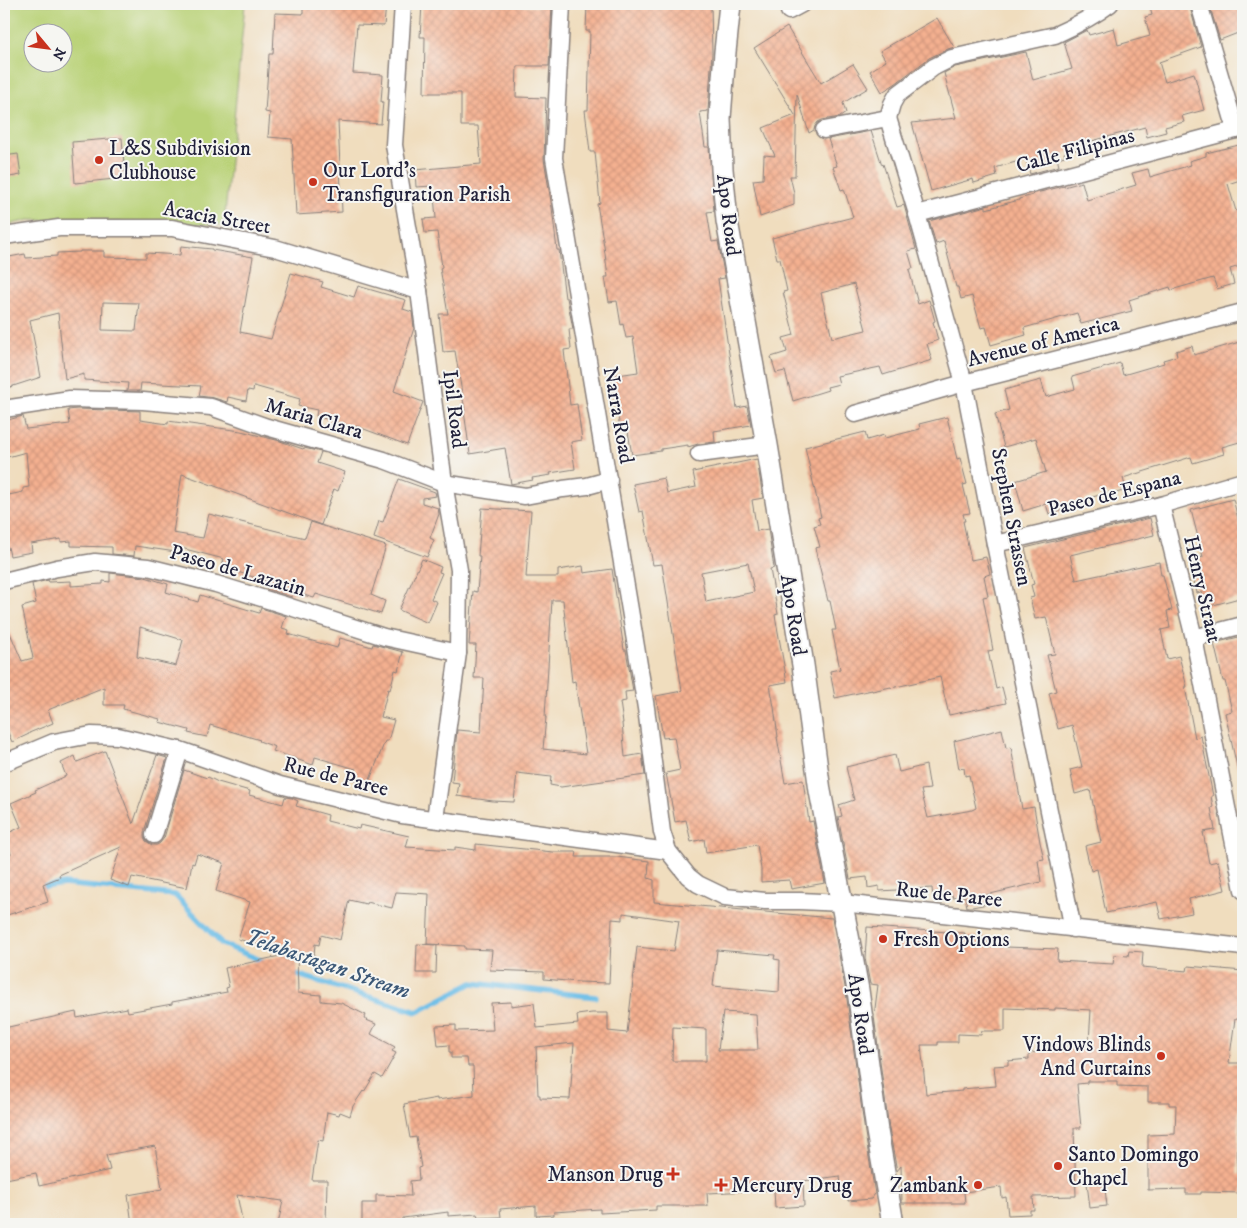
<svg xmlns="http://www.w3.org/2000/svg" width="1247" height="1228" font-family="'IM FELL DW Pica',serif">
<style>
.park{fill:#b9d277;stroke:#6e7a59;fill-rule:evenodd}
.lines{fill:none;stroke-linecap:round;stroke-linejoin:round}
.stream{stroke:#6bbde7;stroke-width:5.5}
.building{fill:url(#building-cross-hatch);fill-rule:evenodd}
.minor-casing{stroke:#89807c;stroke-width:19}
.tertiary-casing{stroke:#89807c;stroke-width:24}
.minor{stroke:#fff;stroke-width:16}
.tertiary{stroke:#fff;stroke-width:21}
.poi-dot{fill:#c8321e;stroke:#f6f6f2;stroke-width:2}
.labels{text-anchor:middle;stroke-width:4;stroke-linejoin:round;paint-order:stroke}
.poi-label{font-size:21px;fill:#22223b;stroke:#f6f6f2;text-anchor:start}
.street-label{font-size:21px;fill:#22223b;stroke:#f6f6f2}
.water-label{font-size:22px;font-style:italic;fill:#3c5877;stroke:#f6f6f2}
</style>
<defs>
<pattern id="building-cross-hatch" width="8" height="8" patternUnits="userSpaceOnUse" patternTransform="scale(1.25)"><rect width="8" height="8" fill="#f4b090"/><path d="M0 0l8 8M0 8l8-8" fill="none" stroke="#d1977d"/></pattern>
</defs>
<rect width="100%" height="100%" fill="#f6f6f2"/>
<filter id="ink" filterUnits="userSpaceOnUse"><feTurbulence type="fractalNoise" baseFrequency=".02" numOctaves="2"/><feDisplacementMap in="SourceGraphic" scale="10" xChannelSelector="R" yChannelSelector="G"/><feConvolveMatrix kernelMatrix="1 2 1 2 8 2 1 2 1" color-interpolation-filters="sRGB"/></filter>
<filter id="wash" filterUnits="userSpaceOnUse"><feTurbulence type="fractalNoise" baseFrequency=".0096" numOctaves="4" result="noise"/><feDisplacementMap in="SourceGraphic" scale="20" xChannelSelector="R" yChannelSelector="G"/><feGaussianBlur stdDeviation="1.12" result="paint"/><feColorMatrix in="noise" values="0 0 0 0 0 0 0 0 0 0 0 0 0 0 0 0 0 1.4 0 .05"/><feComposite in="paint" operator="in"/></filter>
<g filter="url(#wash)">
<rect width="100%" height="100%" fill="#f0ddbe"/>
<path class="park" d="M4,4H245L224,225L29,220L4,226ZM32,32H62V62H32Z"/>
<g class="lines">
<g class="stream">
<polyline points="37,888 64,884 175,895 222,944 267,963"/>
<polyline points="292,973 417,1012 472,983 596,997"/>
</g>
</g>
<g id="blocks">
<g class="building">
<polygon points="303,4 386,4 384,26 357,25 353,73 383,75 381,102 383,102 381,124 338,121 342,212 296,215 292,139 268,137 270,113 265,112 269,54 273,54 275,13 303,14"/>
<polygon points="422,4 482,4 539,7 539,4 552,4 549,66 517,66 516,97 546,98 544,159 552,208 557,250 559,250 565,298 567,298 573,329 569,329 571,349 564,350 570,405 577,404 582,440 571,442 575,469 550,473 551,475 532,478 533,480 511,484 505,448 470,454 464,411 465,411 455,351 443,352 439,314 448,314 440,268 442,267 437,232 425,233 423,219 436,218 433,186 416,187 415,170 481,164 478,126 461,126 461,93 424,93 425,37 420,37"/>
<polygon points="587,4 711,4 712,53 708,111 700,112 705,147 709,147 714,211 707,212 712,242 718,241 725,278 718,279 737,408 747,406 751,425 714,431 715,442 698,444 688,447 688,445 661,449 661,451 632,455 627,426 620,428 611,376 638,372 633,337 626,338 623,324 621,325 617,301 609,302 605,277 608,277 604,246 597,204 600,203 595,152 590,152 585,110 588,110 590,31 586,31"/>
<polygon points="1149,4 1189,4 1201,47 1159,62 1165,82 1194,73 1204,110 1182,116 1184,122 1165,127 1166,132 1147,137 1145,127 1088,142 1090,146 1064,153 1065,156 1057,158 1059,166 1030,174 1026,159 995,168 997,176 974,183 973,179 931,191 912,123 956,118 944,73 955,67 1026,52 1033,80 1072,69 1064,42 1087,30 1089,35 1114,28 1118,45 1150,36 1145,17 1152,15"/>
<polygon points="1209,4 1243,4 1243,31 1220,40"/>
<polygon points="937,18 954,47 948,49 929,58 895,84 882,92 870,71 886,61 880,51"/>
<polygon points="787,27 821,83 853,64 868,88 843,103 846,113 840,117 822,120 818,122 815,126 814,130 809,133 797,94 795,176 790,176 794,193 794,205 760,217 753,180 763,179 764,155 775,156 763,128 795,115 754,48"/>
<path d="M871,131L882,165L883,164L897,207L904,205L916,249L908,251L913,268L909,270L918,304L929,300L935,321L933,322L938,340L927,344L932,360L883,375L880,367L837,376L839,384L827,387L828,390L793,401L785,371L776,373L771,357L787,352L783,338L794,335L783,292L787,291L780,259H777L772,238L853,217L844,189L841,190L833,167L837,166L828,139ZM854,284L866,330L832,338L821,293Z"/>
<polygon points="122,138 125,178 75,183 72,142"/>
<polygon points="1243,144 1243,179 1228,184 1236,211 1243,209 1243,265 1230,269 1234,284 1217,289 1213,278 1171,290 1170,287 1129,300 1132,311 1081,324 1077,313 1024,328 1026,335 991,345 986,327 981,328 972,296 961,299 958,287 956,287 944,241 936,244 929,221 986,206 986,209 1019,200 1019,199 1033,195 1032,194 1064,186 1064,187 1082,182 1087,200 1136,185 1132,173 1148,169 1150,177 1191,165 1189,161 1206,156 1206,153"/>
<polygon points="18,154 21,175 4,178 4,156"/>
<path d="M181,246L212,249V250L253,257L240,332L271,339L291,273L323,282L321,287L354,297L358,286L406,300L403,309L412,312L414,328L394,391L423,402L407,445L356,426V428L316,416L317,410L298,406L300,399L254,386L253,391L248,390L246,401L228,397L227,402L214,398L199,396L201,386L141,383L140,391H127L128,383L84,380V374L65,379L58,313L30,320L41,377L4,389V258L25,254L26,258L57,256V253L80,252V251H104V257L146,258V253L180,255ZM103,302L139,303L136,331L102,330Z"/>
<polygon points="1243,341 1243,441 1222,447 1224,454 1193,463 1191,457 1123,478 1126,490 1110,495 1109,492 1083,500 1084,503 1049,514 1046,504 1023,511 1015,481 1046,472 1036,438 1004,447 995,414 1009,410 1004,390 1041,380 1046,397 1075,389 1072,377 1120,363 1123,375 1164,363 1163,360 1177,356 1176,351 1192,346 1194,355"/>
<polygon points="77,409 140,411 140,420 168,424 168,421 241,431 280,441 303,449 304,448 321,452 317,463 345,472 338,491 334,489 321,525 182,474 173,533 203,538 209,514 305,538 311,522 386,546 371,595 385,601 381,614 316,594 314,598 293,592 292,597 266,589 269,582 222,567 224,559 177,547 176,552 135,546 134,556 112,554 112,547 71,546 71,541 61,542 61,539 31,544 32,552 10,556 8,547 4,548 4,496 23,492 23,488 29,487 26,452 4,458 4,421 23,416 26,429 70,424 68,410"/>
<polygon points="947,417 957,459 960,458 967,484 963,485 970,513 963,514 965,521 963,521 971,560 986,557 990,574 984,576 988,596 983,597 993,650 988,651 996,689 1002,687 1006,703 949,715 940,677 891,688 891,687 872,691 872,690 835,698 830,671 840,669 832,630 836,630 830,601 828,601 815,548 820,547 814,526 820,524 818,518 821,517 805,447 865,432 867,440 884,435 885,438 920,429 919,424"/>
<path d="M757,459L763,498L752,500L757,531L768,529L774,568L770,569L778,614L775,615L787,682L770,685L774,707L778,737H777L785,783L803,780L809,822L813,821L825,883L791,889L789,880L761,882V869L757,845L706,853L704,839L691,842L686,820L675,822L666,773L680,770L674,737L663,738L656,696L682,691L662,564L653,565L643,511L639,512L633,484L664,478L667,493L696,487L693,472ZM748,563L754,592L706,602L701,572Z"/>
<polygon points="399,479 435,492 436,496 422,498 422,503 438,508 439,514 430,538 434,540 427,557 374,538 379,521 383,522"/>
<polygon points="1233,499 1243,538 1243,597 1206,607 1202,592 1197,593 1189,560 1203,557 1191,510"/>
<path d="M482,508L531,511L526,577H558V570L583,566L584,573L612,569L624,650H626L633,691L625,692L626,701L620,702L623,723H622L625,757L642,754L645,775L561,787L550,785L551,777L517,773L514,802L493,801L457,796L459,783L452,782L457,730L481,732L484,678H474L476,645H469L473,591L477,592L480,556H478ZM552,600H563L572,682L575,681L586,754L543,749L546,717H545Z"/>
<polygon points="1150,518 1154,535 1070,555 1076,580 1159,562 1161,575 1163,575 1172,610 1167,611 1170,628 1161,630 1167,659 1179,656 1187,687 1185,687 1195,738 1201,736 1213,796 1211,796 1213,807 1211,808 1215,830 1203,832 1209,863 1218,861 1225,890 1189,899 1192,913 1161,919 1157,902 1106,913 1097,869 1091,871 1085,846 1101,842 1090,790 1075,794 1070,770 1082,767 1072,725 1058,729 1049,693 1056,691 1047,655 1055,654 1046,617 1035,619 1030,598 1034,597 1031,585 1034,584 1025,548"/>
<polygon points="422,559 441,567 439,572 442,573 431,599 437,602 428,623 399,610"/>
<path d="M110,573L145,577L168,584L166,592L198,602L200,595L259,613L261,608L286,616L282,628L289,630L288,634L337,648L340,638L372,647L373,644L403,652L398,671L395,670L390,690L388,689L381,717L394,720L388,741H385L368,785L352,779L356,769L315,757L313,765L273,751L275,747L259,741L260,740L210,725L207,737L188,733L189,730L159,722L160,719L123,709L124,705H104V687L48,710L53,723L29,733V734L12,742L4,723V619L22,661L33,658L22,607L36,603L32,584L48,580L49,582L71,581V586L103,584V581L110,582ZM140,627L183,640L176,666L137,657Z"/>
<polygon points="1243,636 1243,766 1237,767 1225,713 1232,711 1225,681 1223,681 1214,643"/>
<polygon points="1002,729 1006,748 1011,747 1022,809 1034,807 1040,842 1044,859 1038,860 1041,882 986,895 988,904 972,907 967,907 965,896 953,898 952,895 933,898 932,888 879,891 879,886 868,888 867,877 850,879 838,817 842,816 839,805 854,800 846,767 895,755 899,772 926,765 930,789 921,790 928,818 972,810 976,808 969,775 965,776 964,768 959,769 954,741"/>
<path d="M105,751L133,824L157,755L167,758L144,832V837L146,841L152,845H157L160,843L164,838L184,770L207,778L208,777L218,782L250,791L249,795L283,804L285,797L292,798L298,801L296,806L328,815L327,821L359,829L360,825L409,836L406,847L455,850V847L476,850V844L553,852H577L576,857H617L649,861L648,878L654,880V902L832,918L846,992L865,1133L875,1194L871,1199L848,1201V1186L841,1187L840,1176L803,1181L804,1206L775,1208L774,1190L707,1193L708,1206H656V1210L600,1213V1209L554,1212V1215L536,1216V1206L500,1209L501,1217L478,1218L477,1214L448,1216V1212L403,1218L402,1224H362V1203H376V1195L411,1196L410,1181L419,1180L418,1168L421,1167L416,1137L410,1138L404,1104L437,1098V1100L474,1095L473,1066H468L467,1058H451V1052H449V1045L438,1046L436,1026L456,1025V1031L493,1030L491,1003L511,1002V1006L534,1003L537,1028L578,1024L577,1015L592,1013H608V1031L627,1033L637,947L674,951L679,921L623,913V920L612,919L609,983L578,982L544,979V972L490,970L492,950L465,949V946L427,944L429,894L396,892L392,908L367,902L366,904L349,900L340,940L321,935L319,945L315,944L314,955L297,953L298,993L321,995V1001L341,1003L366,1015L364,1019L376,1024L371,1034L395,1047L392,1051L396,1053L382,1078L375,1074L364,1092L363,1091L353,1106L350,1116L340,1112L339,1115L327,1112L323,1141L318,1140L312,1180H327L326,1224H278L283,1201L237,1195L243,1224H132L128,1195L162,1189L155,1146L106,1155L110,1170L39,1186L36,1173L6,1179L4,1166V1028L76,1012L77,1018L127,1008L128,1012L172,1004V1002L227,992L226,988L229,987L225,968L289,954L238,939L250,902L216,891L224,863L197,854L194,864L192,863L187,888L132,877L129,887L110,880L121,847L59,875L60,877L43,884L48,902L4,916V857L11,854L4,835L21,827L11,803L36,792L35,790L66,776L61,763L75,756L77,762ZM717,950L775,955L774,959L780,960L779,992L713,986ZM723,1012L756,1014L758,1050H718ZM673,1027L706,1029V1061H672ZM574,1043L570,1099L540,1098V1095H538L536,1047Z"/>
<path d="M867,927L965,933L964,936L1007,939L1006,947L1058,949L1057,961L1113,964L1114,955L1128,956L1129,951L1143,952L1142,967L1187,971L1188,966L1243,971V1020L1235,1019L1229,1063H1243V1099H1239L1237,1174L1243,1175V1193L1201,1192V1194H1186V1189L1148,1190V1135L1175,1134L1176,1105H1169V1102H1148V1087L1117,1086V1081H1087V1083L1077,1084L1081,1128H1074L1076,1196L1033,1197L1034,1210H1030V1214L1008,1215L1006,1197L1002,1198L1001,1187L964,1192L965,1203H902L901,1166L897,1171L889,1129L874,1016L878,985L870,984L865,958ZM1005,1008L1055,1010V1008L1091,1010L1089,1042L1068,1044L1069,1049L1029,1053V1059L1008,1061V1065L994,1066L996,1086L962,1089V1091L926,1094L921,1045H938V1042H958V1034L981,1035L982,1031H1005Z"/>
<polygon points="417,944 437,945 436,973 416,973"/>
<polygon points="1104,1181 1107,1206 1090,1208 1087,1183"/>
</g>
</g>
</g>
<g filter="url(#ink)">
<use href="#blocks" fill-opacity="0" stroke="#89807c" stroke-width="1"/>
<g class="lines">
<defs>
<g id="minor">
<polyline points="403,4 394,145 419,291 444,483 459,570 458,653 435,819"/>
<polyline points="562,4 554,158 630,610 646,708 662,832 668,851 688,876 698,884 725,897 765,901 800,901 842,903 1243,947"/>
<polyline points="1199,4 1236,130"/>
<polyline points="789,11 802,4"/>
<polyline points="888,118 917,214 964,383 995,544 1073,929"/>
<path d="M888,118L892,104L897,95L934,67L952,58L1055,35C1075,26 1093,17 1110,4"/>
<polyline points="824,130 888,118"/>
<polyline points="917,214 1243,128"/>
<polyline points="4,236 59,228 172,228 275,248 419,291"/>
<polyline points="4,409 70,399 143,401 211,407 267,427 384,460 444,483 525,496 563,489 587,486 609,480"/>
<polyline points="855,414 964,383 1243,312"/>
<polyline points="699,454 767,445"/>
<polyline points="1161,505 1194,638 1243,890"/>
<polyline points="995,544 1161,505 1243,481"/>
<polyline points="4,581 57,568 95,562 148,567 216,584 284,605 384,637 458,653"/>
<polyline points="1194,638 1243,625"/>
<polyline points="4,763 54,742 91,735 118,736 183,751 280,785 402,815 668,851"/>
<polyline points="154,835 180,750"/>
</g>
<polyline id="tertiary" points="730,4 725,52 720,118 722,169 727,221 767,445 803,665 820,791 850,946 858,990 877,1131 893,1224"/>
</defs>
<use href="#minor" class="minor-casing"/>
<use href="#tertiary" class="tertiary-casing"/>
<use href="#minor" class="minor"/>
<use href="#tertiary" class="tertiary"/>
</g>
</g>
<g class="poi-dot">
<circle cx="99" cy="160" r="5"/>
<circle cx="313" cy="182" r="5"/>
<circle cx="883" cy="939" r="5"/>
<circle cx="1161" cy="1056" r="5"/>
<circle cx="1058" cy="1166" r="5"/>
<path d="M670.5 1166.5h5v5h5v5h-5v5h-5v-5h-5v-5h5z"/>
<path d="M718.5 1177.5h5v5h5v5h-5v5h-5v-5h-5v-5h5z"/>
<circle cx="978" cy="1185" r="5"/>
</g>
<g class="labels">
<g class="poi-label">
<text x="109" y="155">L&amp;S Subdivision<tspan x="109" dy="24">Clubhouse</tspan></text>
<text x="323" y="177">Our Lord's<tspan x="323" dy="24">Transfiguration Parish</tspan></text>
<text x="893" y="946">Fresh Options</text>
<text x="1151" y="1051" text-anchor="end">Vindows Blinds<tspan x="1151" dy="24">And Curtains</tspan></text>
<text x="1068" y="1161">Santo Domingo<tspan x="1068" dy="24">Chapel</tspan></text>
<text x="663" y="1181" text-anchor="end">Manson Drug</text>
<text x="731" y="1192">Mercury Drug</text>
<text x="968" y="1192" text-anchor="end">Zambank</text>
</g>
<g class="street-label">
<text transform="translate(1075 150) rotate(-15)" y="7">Calle Filipinas</text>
<text transform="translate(729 215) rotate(83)" y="7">Apo Road</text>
<text transform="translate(217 217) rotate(10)" y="7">Acacia Street</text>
<text transform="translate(1043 341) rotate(-14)" y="7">Avenue of America</text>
<text transform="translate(455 409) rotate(83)" y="7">Ipil Road</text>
<text transform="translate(619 415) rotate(80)" y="7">Narra Road</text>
<text transform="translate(314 418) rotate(16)" y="7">Maria Clara</text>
<text transform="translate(1114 493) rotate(-14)" y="7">Paseo de Espana</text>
<text transform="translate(1012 517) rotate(79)" y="7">Stephen Strassen</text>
<text transform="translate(238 570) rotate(16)" y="7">Paseo de Lazatin</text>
<text transform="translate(1203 589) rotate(77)" y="7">Henry Straat</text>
<text transform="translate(794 615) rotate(81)" y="7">Apo Road</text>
<text transform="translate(336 776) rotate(14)" y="7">Rue de Paree</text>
<text transform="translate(949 894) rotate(6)" y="7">Rue de Paree</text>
<text transform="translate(861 1014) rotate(82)" y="7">Apo Road</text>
</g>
<g class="water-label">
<text transform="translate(328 963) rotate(19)" y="8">Telabastagan Stream</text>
</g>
</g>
<rect width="1247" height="1228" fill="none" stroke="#f6f6f2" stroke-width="20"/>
<g transform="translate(48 48) rotate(119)"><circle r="24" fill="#f6f6f2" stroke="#a1a1a9"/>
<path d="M0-4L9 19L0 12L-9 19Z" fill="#c8321e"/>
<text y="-8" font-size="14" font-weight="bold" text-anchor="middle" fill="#22223b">N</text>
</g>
</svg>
